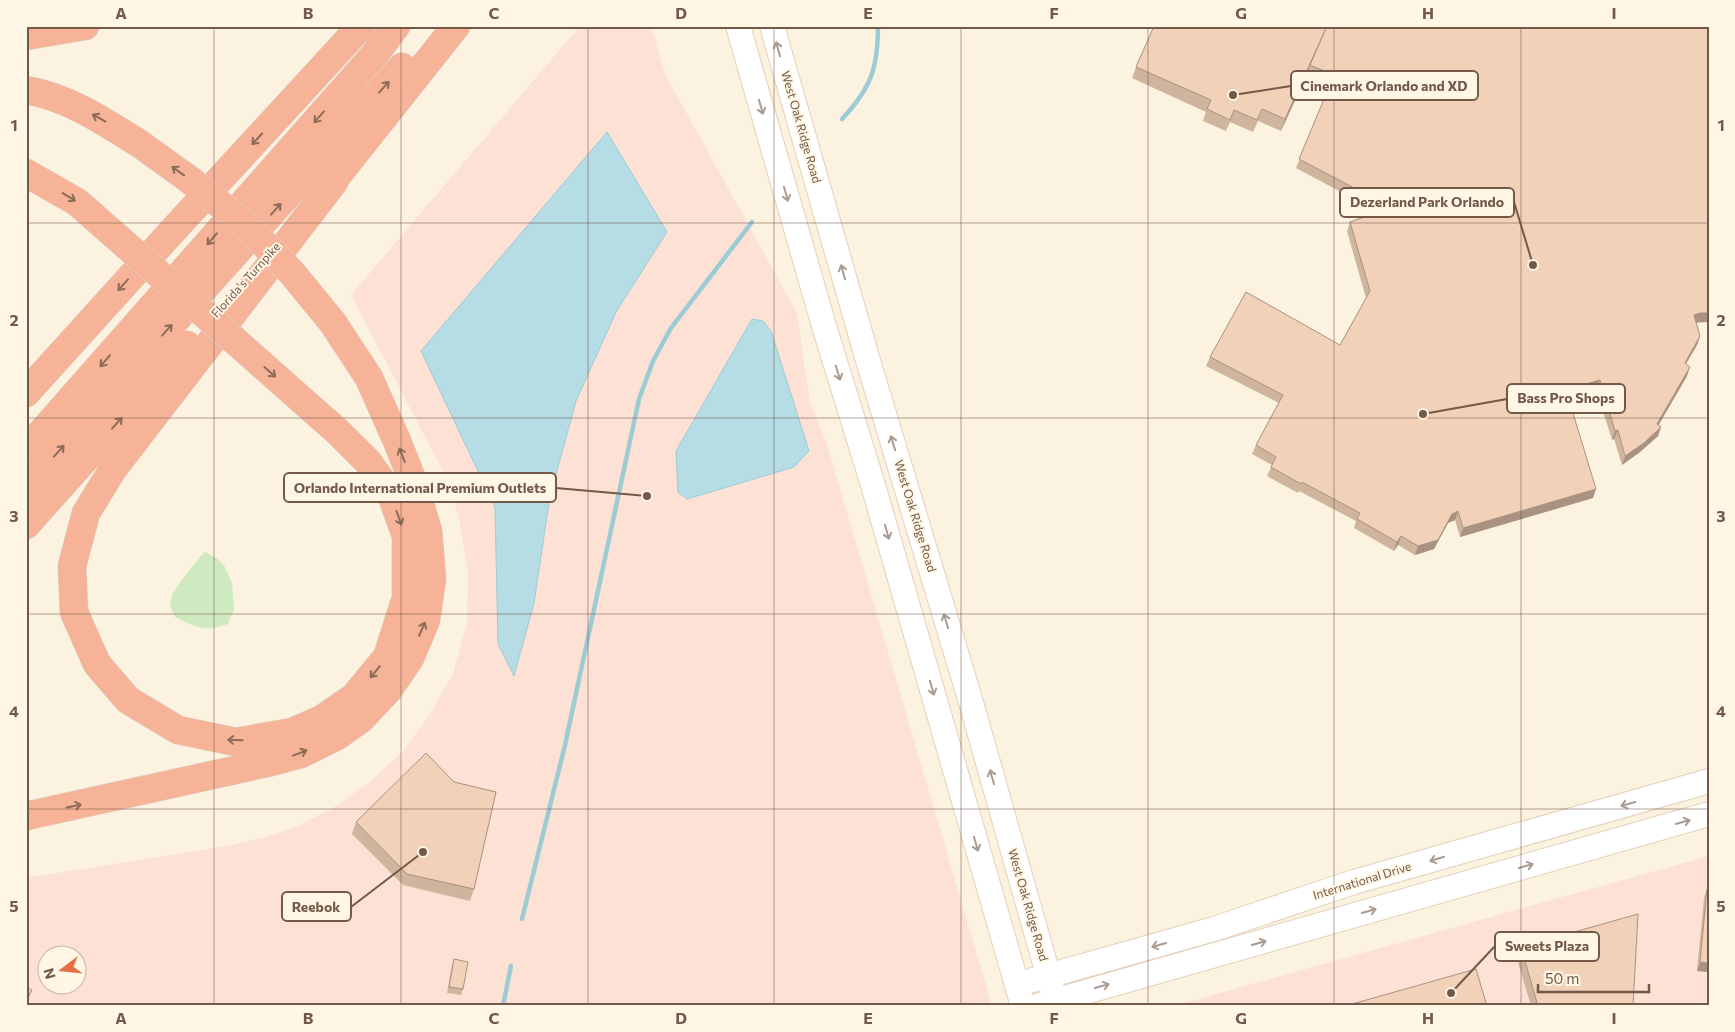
<svg xmlns="http://www.w3.org/2000/svg" width="1735" height="1032" font-family="Commissioner,sans-serif">
<style>
.commercial{fill:#fce1d4;fill-rule:evenodd}
.green{fill:#cfe9c0}
.water{fill:#b6dce5;stroke:#9ccbd6}
.lines{fill:none;stroke-linecap:round;stroke-linejoin:round}
.stream{stroke:#9ccbd6;stroke-width:4.5}
.secondary-casing{stroke:#e4d0bb;stroke-width:26}
.highway-casing{stroke:#dad4cf;stroke-width:29}
.secondary{stroke:#fff;stroke-width:24}
.highway{stroke:#f6b397;stroke-width:28}
.highway-bridge-casing{stroke:#dad4cf;stroke-width:29;stroke-linecap:butt}
.highway-bridge{stroke:#f6b397;stroke-width:28}
.wall{fill:#cfb49e}
.shaded-wall{fill:#a99281}
.building{fill:#f1d1b8;stroke:#a99281}
.oneway{stroke:#aa9b91}
.oneway2{stroke:#8c6b58}
.grid{fill:none;stroke:#725948;stroke-width:1;stroke-opacity:0.55}
.labels{text-anchor:middle;stroke-width:4;stroke-linejoin:round;paint-order:stroke}
.street-label{font-size:12px;fill:#725948;stroke:#fff6e6}
.leader{fill:none;stroke:#725948;stroke-width:2}
.callout-dot{fill:#725948;stroke:#fff6e6;stroke-width:2}
.callout{fill:#fff6e6;stroke:#725948;stroke-width:2}
.callout-label{font-size:14px;text-anchor:middle;font-weight:bold;fill:#725948}
.neatline{fill:none;stroke:#725948;stroke-width:2}
.grid-label{font-size:16px;text-anchor:middle;font-weight:bold;fill:#725948}
</style>
<rect width="100%" height="100%" fill="#fcf2e0"/>
<g class="commercial">
<path d="M580,26H651L665,74L797,313L810,403L826,441L992,1006H26V878L227,846L266,837L296,827L333,808L369,783L403,751L429,716L453,674L467,623L468,574L459,517L445,475L351,295ZM48,954H78V984H48Z"/>
<polygon points="1709,856 1709,1006 1174,1006"/>
</g>
<path class="green" d="M205,552L218,559L225,567L232,583L234,609L228,624C204,632 197,628 175,617C172,611 169,605 171,598C174,588 197,560 205,552Z"/>
<g class="water">
<polygon points="607,132 667,232 616,312 576,401 550,496 534,603 514,676 498,644 495,507 421,351"/>
<polygon points="752,319 763,321 771,331 809,451 794,467 687,499 678,492 676,451"/>
</g>
<g class="lines">
<g class="stream">
<path d="M842,119C871,88 878,68 878,26"/>
<polyline points="522,919 565,745 639,399 653,361 671,328 752,222"/>
<polyline points="503,1006 511,966"/>
</g>
<defs>
<g id="secondary">
<polyline points="738,26 824,326 873,485 1023,1006"/>
<polyline points="772,26 869,364 970,699 1057,1006"/>
<polyline points="1033,980 1214,929 1354,882 1709,781"/>
<polyline points="1040,1005 1709,814"/>
</g>
<g id="highway">
<polyline points="26,36 85,26"/>
<path d="M26,90C68,97 105,122 140,144"/>
<polyline points="26,173 77,202 127,246"/>
<polyline points="321,196 456,26"/>
<polyline points="234,340 338,432 368,462 391,494 406,536 406,598 387,657 354,697 322,719 292,732 236,742 178,730 128,700 97,664 74,612 72,566 86,513 113,469 334,182"/>
<polyline points="26,393 177,226 361,26"/>
<polyline points="26,450 375,54 396,26"/>
<polyline points="26,487 402,67"/>
<polyline points="26,525 187,345"/>
<polyline points="26,816 271,762 301,754 337,736 361,719 389,689 410,658 426,620 432,579 428,531 414,484 397,441 369,378 333,323 292,273"/>
</g>
</defs>
<use href="#secondary" class="secondary-casing"/>
<use href="#highway" class="highway-casing"/>
<use href="#secondary" class="secondary"/>
<use href="#highway" class="highway"/>
<defs>
<g id="highway-bridge">
<polyline points="140,144 190,180 248,227 292,273"/>
<polyline points="127,246 234,340"/>
</g>
</defs>
<use href="#highway-bridge" class="highway-bridge-casing"/>
<use href="#highway-bridge" class="highway-bridge"/>
</g>
<g class="wall">
<polygon points="1709,26 1709,322 1696,323 1700,336 1697,345 1686,364 1687,376 1658,425 1661,427 1658,436 1640,452 1622,465 1614,439 1612,440 1596,389 1568,398 1593,498 1460,537 1455,520 1448,523 1434,549 1415,555 1398,545 1394,551 1354,528 1356,521 1299,491 1298,493 1267,476 1272,465 1252,454 1256,445 1279,403 1206,366 1210,357 1340,345 1366,298 1347,231 1350,222 1361,218 1356,200 1296,168 1330,84 1307,74 1281,131 1258,121 1253,132 1230,122 1226,131 1203,121 1206,112 1132,78 1136,67"/>
<polygon points="454,782 474,889 470,901 403,885 352,834 356,822"/>
<polygon points="1707,889 1709,972 1697,971 1704,898"/>
<polygon points="1521,947 1633,1006 1531,1006 1517,959"/>
<polygon points="454,959 463,989 461,995 447,993 452,965"/>
</g>
<g class="shaded-wall">
<polygon points="1310,65 1307,74 1281,131 1285,119"/>
<polygon points="1700,313 1709,313 1709,322 1697,322 1691,324 1694,315"/>
<polygon points="1700,336 1697,345 1681,372 1685,363"/>
<polygon points="1690,367 1687,376 1654,433 1657,424"/>
<polygon points="1600,380 1596,389 1563,399 1566,390"/>
<polygon points="1661,427 1658,436 1640,452 1622,465 1625,456"/>
<polygon points="1618,430 1614,439 1612,440 1615,431"/>
<polygon points="1596,489 1593,498 1460,537 1463,528"/>
<polygon points="1458,511 1455,520 1448,523 1434,549 1415,555 1418,546 1452,514"/>
<polygon points="1401,536 1398,545 1394,551 1397,542"/>
<polygon points="1700,962 1709,963 1709,972 1697,971"/>
<polygon points="32,990 27,1002 26,1004 26,1000"/>
<polygon points="1486,1003 1485,1006 1478,1006 1478,1005"/>
</g>
<g class="building">
<polygon points="1154,26 1327,26 1285,119 1262,109 1257,120 1234,110 1230,120 1207,109 1211,100 1136,67"/>
<polygon points="1327,26 1709,26 1709,313 1700,313 1694,315 1700,336 1685,363 1690,367 1657,424 1661,427 1644,443 1625,456 1618,430 1615,431 1600,380 1566,390 1596,489 1463,528 1458,511 1452,514 1438,540 1418,546 1401,536 1397,542 1357,519 1360,513 1302,482 1301,484 1271,467 1276,457 1256,445 1283,395 1210,357 1246,292 1340,345 1370,291 1350,222 1367,216 1360,191 1299,159 1334,75 1310,65"/>
<polygon points="426,753 454,782 496,792 474,889 407,874 356,822"/>
<polygon points="1707,889 1709,889 1709,963 1700,962"/>
<polygon points="1638,914 1633,1006 1538,1006 1521,947"/>
<polygon points="454,959 468,962 463,989 449,987"/>
<polygon points="1476,969 1486,1003 1478,1005 1479,1006 1345,1006"/>
<polygon points="26,987 32,990 26,1000"/>
</g>
<defs><path id="oneway-shaft" d="M-6 0H5M1.5-3L5.5 0L1.5 3" fill="none" stroke-width="1.6" stroke-linecap="round" stroke-linejoin="round" transform="scale(1.25)"/></defs>
<g class="oneway">
<use href="#oneway-shaft" transform="translate(778 49) rotate(-106)"/>
<use href="#oneway-shaft" transform="translate(761 107) rotate(74)"/>
<use href="#oneway-shaft" transform="translate(786 194) rotate(74)"/>
<use href="#oneway-shaft" transform="translate(843 272) rotate(-106)"/>
<use href="#oneway-shaft" transform="translate(838 373) rotate(73)"/>
<use href="#oneway-shaft" transform="translate(893 443) rotate(-107)"/>
<use href="#oneway-shaft" transform="translate(887 532) rotate(74)"/>
<use href="#oneway-shaft" transform="translate(946 621) rotate(-107)"/>
<use href="#oneway-shaft" transform="translate(932 688) rotate(74)"/>
<use href="#oneway-shaft" transform="translate(992 777) rotate(-106)"/>
<use href="#oneway-shaft" transform="translate(1628 804) rotate(164)"/>
<use href="#oneway-shaft" transform="translate(1683 822) rotate(-16)"/>
<use href="#oneway-shaft" transform="translate(976 844) rotate(74)"/>
<use href="#oneway-shaft" transform="translate(1437 859) rotate(163)"/>
<use href="#oneway-shaft" transform="translate(1526 866) rotate(-16)"/>
<use href="#oneway-shaft" transform="translate(1369 911) rotate(-16)"/>
<use href="#oneway-shaft" transform="translate(1259 943) rotate(-16)"/>
<use href="#oneway-shaft" transform="translate(1159 945) rotate(164)"/>
<use href="#oneway-shaft" transform="translate(1102 986) rotate(-15)"/>
</g>
<g class="oneway2">
<use href="#oneway-shaft" transform="translate(384 87) rotate(-48)"/>
<use href="#oneway-shaft" transform="translate(319 117) rotate(131)"/>
<use href="#oneway-shaft" transform="translate(99 118) rotate(-151)"/>
<use href="#oneway-shaft" transform="translate(257 139) rotate(133)"/>
<use href="#oneway-shaft" transform="translate(178 171) rotate(-144)"/>
<use href="#oneway-shaft" transform="translate(69 197) rotate(31)"/>
<use href="#oneway-shaft" transform="translate(276 209) rotate(-48)"/>
<use href="#oneway-shaft" transform="translate(212 239) rotate(131)"/>
<use href="#oneway-shaft" transform="translate(123 285) rotate(132)"/>
<use href="#oneway-shaft" transform="translate(167 330) rotate(-48)"/>
<use href="#oneway-shaft" transform="translate(105 361) rotate(131)"/>
<use href="#oneway-shaft" transform="translate(270 372) rotate(42)"/>
<use href="#oneway-shaft" transform="translate(117 423) rotate(-48)"/>
<use href="#oneway-shaft" transform="translate(59 451) rotate(-48)"/>
<use href="#oneway-shaft" transform="translate(402 455) rotate(-112)"/>
<use href="#oneway-shaft" transform="translate(399 518) rotate(70)"/>
<use href="#oneway-shaft" transform="translate(422 629) rotate(-67)"/>
<use href="#oneway-shaft" transform="translate(375 672) rotate(130)"/>
<use href="#oneway-shaft" transform="translate(235 740) rotate(-178)"/>
<use href="#oneway-shaft" transform="translate(300 753) rotate(-21)"/>
<use href="#oneway-shaft" transform="translate(74 806) rotate(-12)"/>
</g>
<path class="grid" d="M214,26V1006M401,26V1006M588,26V1006M774,26V1006M961,26V1006M1148,26V1006M1334,26V1006M1521,26V1006M26,223H1709M26,418H1709M26,614H1709M26,809H1709"/>
<g class="labels">
<g class="street-label">
<text transform="translate(801 127) rotate(74)" y="4">West Oak Ridge Road</text>
<text transform="translate(246 280) rotate(-48)" y="4">Florida's Turnpike</text>
<text transform="translate(915 516) rotate(73)" y="4">West Oak Ridge Road</text>
<text transform="translate(1362 881) rotate(-17)" y="4">International Drive</text>
<text transform="translate(1028 905) rotate(74)" y="4">West Oak Ridge Road</text>
</g>
</g>
<path class="leader" d="M1233 95L1291 86M1533 265L1514 202M1423 414L1507 399M647 496L556 488M423 852L351 907M1451 993L1495 946"/>
<g class="callout-dot">
<circle cx="1233" cy="95" r="5"/>
<circle cx="1533" cy="265" r="5"/>
<circle cx="1423" cy="414" r="5"/>
<circle cx="647" cy="496" r="5"/>
<circle cx="423" cy="852" r="5"/>
<circle cx="1451" cy="993" r="5"/>
</g>
<g class="callout">
<rect x="1291" y="71" width="187" height="29" rx="5"/>
<rect x="1340" y="188" width="174" height="29" rx="5"/>
<rect x="1507" y="384" width="118" height="29" rx="5"/>
<rect x="284" y="473" width="272" height="29" rx="5"/>
<rect x="282" y="892" width="69" height="29" rx="5"/>
<rect x="1495" y="932" width="104" height="29" rx="5"/>
</g>
<g class="callout-label">
<text x="1384" y="91">Cinemark Orlando and XD</text>
<text x="1427" y="207">Dezerland Park Orlando</text>
<text x="1566" y="403">Bass Pro Shops</text>
<text x="420" y="493">Orlando International Premium Outlets</text>
<text x="316" y="912">Reebok</text>
<text x="1547" y="951">Sweets Plaza</text>
</g>
<rect width="1735" height="1032" fill="none" stroke="#fff6e6" stroke-width="55"/>
<g transform="translate(62 970) rotate(254)"><circle r="24" fill="#fff6e6" stroke="#c7b7a7"/>
<path d="M0-4L9 19L0 12L-9 19Z" fill="#e56f46"/>
<text y="-8" font-size="14" font-weight="bold" text-anchor="middle" fill="#725948">N</text>
</g>
<path d="M1538 984v8h111v-8" fill="none" stroke="#725948" stroke-width="2.5"/>
<text x="1545" y="984" font-size="15" fill="#725948" stroke="#fff6e6" stroke-width="4" paint-order="stroke">50 m</text>
<rect x="28" y="28" width="1680" height="976" class="neatline"/>
<g class="grid-label">
<text x="121" y="19">A</text>
<text x="308" y="19">B</text>
<text x="494" y="19">C</text>
<text x="681" y="19">D</text>
<text x="868" y="19">E</text>
<text x="1054" y="19">F</text>
<text x="1241" y="19">G</text>
<text x="1428" y="19">H</text>
<text x="1614" y="19">I</text>
<text x="14" y="131">1</text>
<text x="1721" y="131">1</text>
<text x="14" y="326">2</text>
<text x="1721" y="326">2</text>
<text x="14" y="522">3</text>
<text x="1721" y="522">3</text>
<text x="14" y="717">4</text>
<text x="1721" y="717">4</text>
<text x="14" y="912">5</text>
<text x="1721" y="912">5</text>
<text x="121" y="1024">A</text>
<text x="308" y="1024">B</text>
<text x="494" y="1024">C</text>
<text x="681" y="1024">D</text>
<text x="868" y="1024">E</text>
<text x="1054" y="1024">F</text>
<text x="1241" y="1024">G</text>
<text x="1428" y="1024">H</text>
<text x="1614" y="1024">I</text>
</g>
</svg>
